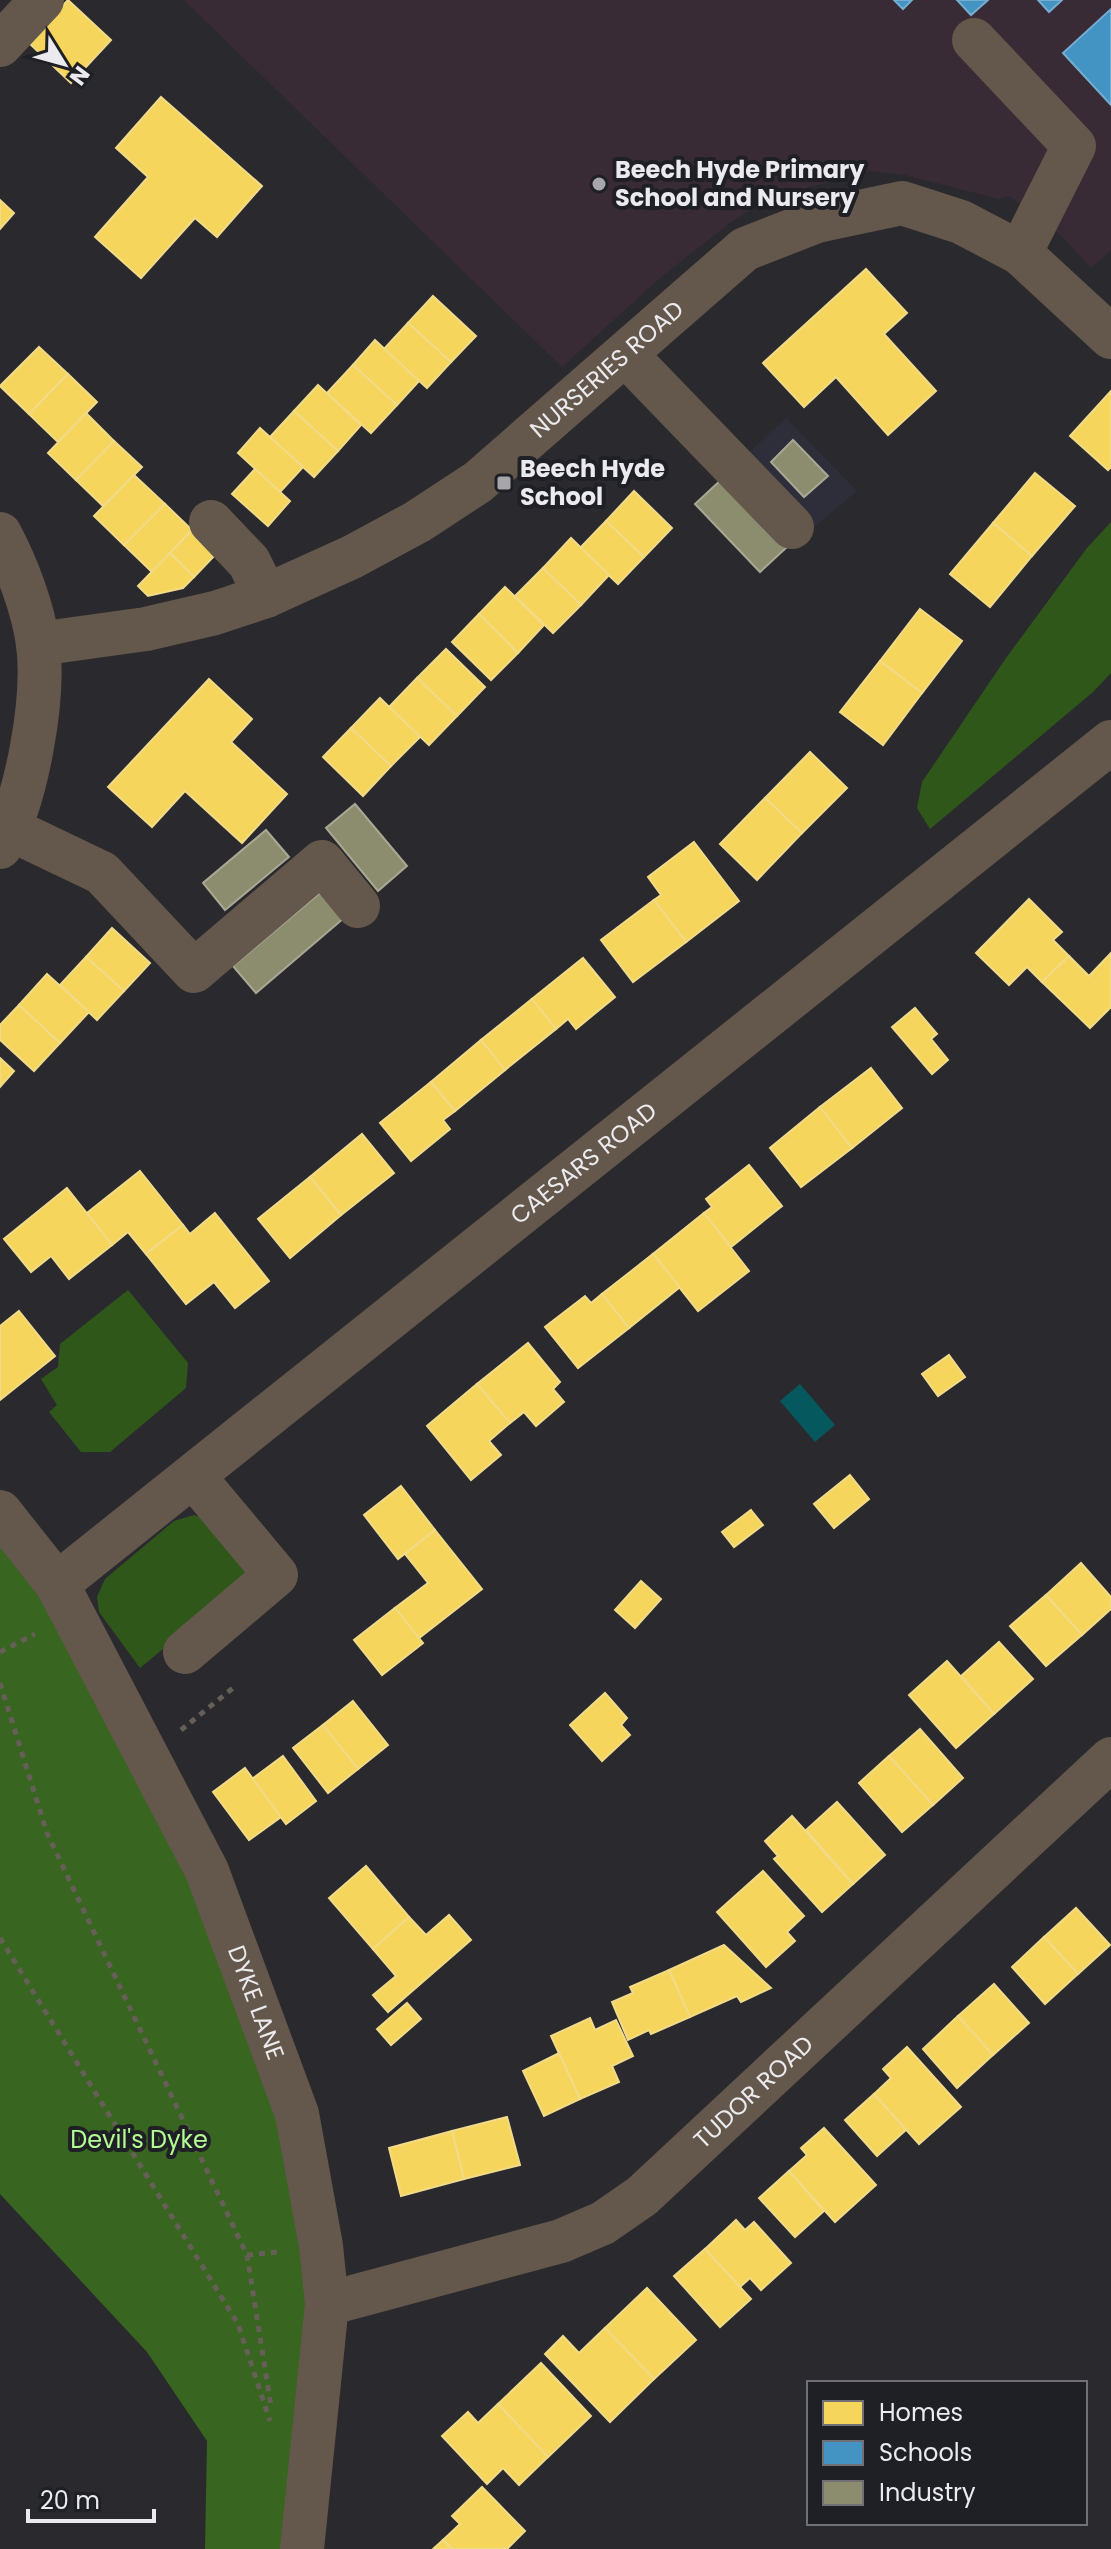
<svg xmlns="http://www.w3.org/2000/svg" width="1111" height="2549" font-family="Poppins,sans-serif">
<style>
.built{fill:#2e2e3a}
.education{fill:#392b35}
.green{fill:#30571a}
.forest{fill:#38651f}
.water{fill:#04585e}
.homes{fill:#f6d55c;stroke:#f2db88;stroke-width:2}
.schools{fill:#4393c3;stroke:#75add0;stroke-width:2}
.industry{fill:#8c8c6e;stroke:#a8a895;stroke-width:2}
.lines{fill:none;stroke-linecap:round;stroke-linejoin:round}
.path{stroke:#665f58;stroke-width:5;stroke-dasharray:6 6;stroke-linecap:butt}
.minor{stroke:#64574b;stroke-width:44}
.poi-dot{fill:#a7a7ab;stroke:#1f1f26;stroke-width:3}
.labels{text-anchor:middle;stroke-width:8;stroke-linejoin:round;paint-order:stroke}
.poi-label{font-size:24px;font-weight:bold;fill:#eaeaef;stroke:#1f1f26;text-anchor:start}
.street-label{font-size:24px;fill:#eaeaef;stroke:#1f1f26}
.park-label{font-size:24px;fill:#b3fc92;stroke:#1f1f26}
</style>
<rect width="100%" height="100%" fill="#2a2a2e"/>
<polygon class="built" points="786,418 857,491 760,572 695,504"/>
<polygon class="education" points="184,0 1111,0 1111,250 1091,268 1063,237 1010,196 999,199 905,175 870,171 791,192 764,202 731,222 661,277 562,367"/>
<g class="green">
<polygon points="1111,522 1111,673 1093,692 930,829 917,808 922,782 1006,658 1087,548"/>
<polygon points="128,1290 188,1363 186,1388 110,1452 81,1452 49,1412 57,1405 41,1379 58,1367 60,1344"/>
<polygon points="194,1515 215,1523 247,1575 242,1584 140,1668 99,1612 97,1597 105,1579 174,1521"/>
</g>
<polygon class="forest" points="0,1531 47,1601 200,1903 283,2129 318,2341 291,2549 205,2549 207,2441 147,2352 0,2194"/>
<polygon class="water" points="800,1384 835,1425 815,1442 780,1401"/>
<g class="homes">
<polygon points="68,0 111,40 71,83 28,42"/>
<polygon points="161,97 262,186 217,237 195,218 141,278 95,237 148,177 116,148"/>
<polygon points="0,200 14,213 0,229"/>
<polygon points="866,269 907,313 884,334 936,391 888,435 836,377 804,407 763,363"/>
<polygon points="433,296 476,336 451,362 408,323"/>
<polygon points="408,323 451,362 427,388 384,349"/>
<polygon points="375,340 419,381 397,405 353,365"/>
<polygon points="39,347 68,374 29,414 0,386"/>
<polygon points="353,365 397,405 371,433 327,393"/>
<polygon points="68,374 97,402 58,442 29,414"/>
<polygon points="318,385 361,425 338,451 294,411"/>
<polygon points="1111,391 1111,467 1108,470 1070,436"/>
<polygon points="294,411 338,451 314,477 270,437"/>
<polygon points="86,413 114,441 76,480 48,453"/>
<polygon points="260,428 303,467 280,492 238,453"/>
<polygon points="114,441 142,467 103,506 76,480"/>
<polygon points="255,469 290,501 268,526 232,494"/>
<polygon points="1035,473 1075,506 1032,556 993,523"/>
<polygon points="134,475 165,504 124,545 94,516"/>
<polygon points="634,491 672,528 644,557 606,521"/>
<polygon points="165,504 192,530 152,572 124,545"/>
<polygon points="606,521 644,557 618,584 580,548"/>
<polygon points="993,523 1032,556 990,607 950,574"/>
<polygon points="192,530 216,554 194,577 170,553"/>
<polygon points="571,538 609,575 581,605 543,568"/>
<polygon points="170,553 194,577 183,588 148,596 138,586"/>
<polygon points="543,568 581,605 553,633 515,596"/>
<polygon points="505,587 544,625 518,653 479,614"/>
<polygon points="920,609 962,641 922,693 880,661"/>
<polygon points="479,614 518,653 491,680 452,642"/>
<polygon points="446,649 485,687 457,716 417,678"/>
<polygon points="880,661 922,693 883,745 840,712"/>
<polygon points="417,678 457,716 429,745 389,707"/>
<polygon points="209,679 252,719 231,742 287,794 242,843 185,791 152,827 108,787"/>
<polygon points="380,698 420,737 391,766 351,728"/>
<polygon points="351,728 391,766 363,796 323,757"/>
<polygon points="810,752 847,788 802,833 765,798"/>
<polygon points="765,798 802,833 757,880 720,844"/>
<polygon points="694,842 739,901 686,942 654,900 661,895 648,877"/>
<polygon points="1029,899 1062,932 1053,940 1069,956 1042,982 1027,967 1009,985 976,953"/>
<polygon points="654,900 686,942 633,982 601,940"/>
<polygon points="112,928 150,963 124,991 86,957"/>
<polygon points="1111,953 1111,1007 1090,1028 1042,982 1069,956 1089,976"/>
<polygon points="86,957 124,991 97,1020 60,985"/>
<polygon points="583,958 615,997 576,1029 568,1019 556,1029 532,999"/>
<polygon points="47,974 89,1012 60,1043 19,1005"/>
<polygon points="532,999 556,1029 505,1070 481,1040"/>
<polygon points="19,1005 60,1043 34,1071 0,1040 0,1025"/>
<polygon points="915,1008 937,1034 931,1039 948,1060 932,1074 892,1027"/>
<polygon points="481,1040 505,1070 455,1111 431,1082"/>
<polygon points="0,1058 14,1071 0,1087"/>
<polygon points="871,1068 902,1108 852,1148 820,1107"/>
<polygon points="431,1082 455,1111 443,1120 450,1129 411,1161 380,1123"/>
<polygon points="820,1107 852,1148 801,1187 770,1148"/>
<polygon points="362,1134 394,1173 341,1215 310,1177"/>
<polygon points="749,1165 782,1206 731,1247 704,1213 712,1207 706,1199"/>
<polygon points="140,1171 183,1225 146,1254 128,1232 112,1245 87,1213"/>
<polygon points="310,1177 341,1215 290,1258 258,1219"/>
<polygon points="67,1188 112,1245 69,1279 51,1256 31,1272 4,1239"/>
<polygon points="215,1213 269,1281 235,1308 214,1282 186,1304 146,1254 183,1225 190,1234"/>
<polygon points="704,1213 749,1271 698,1311 653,1254"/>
<polygon points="653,1254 680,1287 629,1328 602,1294"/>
<polygon points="602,1294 629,1328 578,1368 545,1327 585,1296 591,1303"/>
<polygon points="19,1311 55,1356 0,1400 0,1326"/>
<polygon points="528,1343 560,1382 553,1389 564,1402 536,1426 524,1412 510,1423 477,1384"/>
<polygon points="949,1355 965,1377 938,1396 922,1374"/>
<polygon points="477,1384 510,1423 489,1441 501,1455 471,1480 427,1426"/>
<polygon points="850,1475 869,1499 834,1528 814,1504"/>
<polygon points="401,1486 435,1530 398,1559 364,1515"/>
<polygon points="751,1510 763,1525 734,1547 722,1532"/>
<polygon points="435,1530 482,1589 419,1638 395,1608 428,1583 405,1554"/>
<polygon points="1081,1563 1111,1597 1111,1609 1082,1635 1046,1595"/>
<polygon points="641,1581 661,1599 635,1628 615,1610"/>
<polygon points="1046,1595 1082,1635 1046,1666 1010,1626"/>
<polygon points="395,1608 423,1643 382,1675 354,1640"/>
<polygon points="999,1642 1033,1679 994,1714 961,1676"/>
<polygon points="947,1661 994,1714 956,1748 909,1695"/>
<polygon points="605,1693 627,1718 621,1725 630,1735 602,1761 570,1725"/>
<polygon points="353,1701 388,1745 358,1769 323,1725"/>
<polygon points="323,1725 358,1769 328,1793 293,1748"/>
<polygon points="920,1729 963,1778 933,1805 889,1756"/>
<polygon points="283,1756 316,1801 286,1824 252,1779"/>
<polygon points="889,1756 933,1805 902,1832 859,1783"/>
<polygon points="245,1768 281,1817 249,1840 213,1792"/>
<polygon points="837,1802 885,1855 853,1884 806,1830"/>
<polygon points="792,1816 853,1884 822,1912 774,1859 778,1856 765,1841"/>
<polygon points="366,1866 409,1917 373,1949 329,1898"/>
<polygon points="763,1871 804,1916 787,1932 795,1941 766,1967 717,1912"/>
<polygon points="1076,1908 1110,1945 1078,1974 1044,1937"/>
<polygon points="449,1915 471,1940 388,2012 373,1995 396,1976 373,1949 409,1917 426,1935"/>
<polygon points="1044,1937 1078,1974 1045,2004 1012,1967"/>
<polygon points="724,1945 771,1988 741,2002 737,1996 690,2017 669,1970"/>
<polygon points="669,1970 690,2017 651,2034 649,2030 628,2040 612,2002 633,1993 630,1987"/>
<polygon points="994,1984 1029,2023 993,2055 958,2016"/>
<polygon points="407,2003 421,2019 391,2045 377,2029"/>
<polygon points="958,2016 993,2055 957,2088 923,2049"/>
<polygon points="590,2018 595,2030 616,2020 633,2056 612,2066 619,2082 580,2099 551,2036"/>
<polygon points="907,2047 961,2107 919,2144 874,2094 891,2078 883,2069"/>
<polygon points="559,2053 580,2099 544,2116 523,2071"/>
<polygon points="874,2094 906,2130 877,2156 845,2120"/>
<polygon points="507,2117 520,2165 464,2179 452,2131"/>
<polygon points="824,2128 876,2185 835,2222 789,2171 807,2155 801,2148"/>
<polygon points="452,2131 464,2179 401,2196 389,2148"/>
<polygon points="789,2171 824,2211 795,2237 759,2198"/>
<polygon points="736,2220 745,2230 754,2222 791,2263 761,2290 750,2278 740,2287 705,2249"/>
<polygon points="705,2249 751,2299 720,2327 674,2276"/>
<polygon points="647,2288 696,2340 654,2379 605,2328"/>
<polygon points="605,2328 654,2379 610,2422 545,2354 563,2336 579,2353"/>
<polygon points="541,2363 591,2416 548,2457 498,2404"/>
<polygon points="498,2404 548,2457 519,2485 503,2468 487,2484 442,2436 468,2412 478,2423"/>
<polygon points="482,2487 525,2531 507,2549 452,2549 443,2540 460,2524 452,2516"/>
<polygon points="443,2540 452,2549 433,2549"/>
</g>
<g class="schools">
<polygon points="894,0 912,0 903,9"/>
<polygon points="957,0 988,0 971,15"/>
<polygon points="1038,0 1062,0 1049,12"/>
<polygon points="1111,9 1111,105 1063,53"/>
</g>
<g class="industry">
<polygon points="793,440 828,476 804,497 771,462"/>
<polygon points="722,479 787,547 760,572 695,504"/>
<polygon points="355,804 407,866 378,891 326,828"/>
<polygon points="266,830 289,857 225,910 203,883"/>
<polygon points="321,892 344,918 256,993 233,966"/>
</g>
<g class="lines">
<g class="path">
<polyline points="0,1652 35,1634"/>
<polyline points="0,1683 47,1833 247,2255 271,2406"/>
<polyline points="181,1730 233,1688"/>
<polyline points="0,1938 238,2324 270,2421"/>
<polyline points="247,2255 278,2252"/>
</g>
<g class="minor">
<polyline points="974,40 1074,146 1020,253"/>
<polyline points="0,45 42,0"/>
<polyline points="625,354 792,527"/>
<polyline points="211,522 249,562 266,596"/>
<path d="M0,534C17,566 33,608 38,644C45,699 27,799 0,847"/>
<path id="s1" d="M38,644L146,629L215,613L266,596L352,557L417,522L478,482L745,249L817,221L902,203L961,222L1020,253L1111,337"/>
<polyline points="10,829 102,873 194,971 322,862 358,906"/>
<path id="s2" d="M0,1512L57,1584L207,1871L297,2114L321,2246L327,2304L302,2549"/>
<path id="s3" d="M57,1584L1111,742"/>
<polyline points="185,1652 276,1575 194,1477"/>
<path id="s4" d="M327,2304L561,2241L603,2223L642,2196L1111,1759"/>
</g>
</g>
<g class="poi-dot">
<circle cx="599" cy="184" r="8"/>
<rect x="496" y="475" width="16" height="16" rx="4"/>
</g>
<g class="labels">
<g class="poi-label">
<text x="615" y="178">Beech Hyde Primary<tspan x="615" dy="28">School and Nursery</tspan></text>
<text x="520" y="477">Beech Hyde<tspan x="520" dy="28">School</tspan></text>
</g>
<g class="street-label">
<text dy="8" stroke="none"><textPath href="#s1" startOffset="646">NURSERIES ROAD</textPath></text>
<text dy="8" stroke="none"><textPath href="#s3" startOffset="674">CAESARS ROAD</textPath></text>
<text dy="8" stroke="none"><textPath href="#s2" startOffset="556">DYKE LANE</textPath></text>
<text dy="8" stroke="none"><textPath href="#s4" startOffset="488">TUDOR ROAD</textPath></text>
</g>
<g class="park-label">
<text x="139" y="2148">Devil's Dyke</text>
</g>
</g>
<rect x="807" y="2381" width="280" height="144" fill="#1f1f26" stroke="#707076" stroke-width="2"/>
<rect x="823" y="2401" width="40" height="24" fill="#f6d55c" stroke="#707076" stroke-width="2"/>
<text x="879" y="2421" font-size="24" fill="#eaeaef">Homes</text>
<rect x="823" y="2441" width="40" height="24" fill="#4393c3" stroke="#707076" stroke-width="2"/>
<text x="879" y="2461" font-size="24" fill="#eaeaef">Schools</text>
<rect x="823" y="2481" width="40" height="24" fill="#8c8c6e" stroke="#707076" stroke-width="2"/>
<text x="879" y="2501" font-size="24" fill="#eaeaef">Industry</text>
<g transform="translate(64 64) rotate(127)" stroke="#1f1f26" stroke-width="6" paint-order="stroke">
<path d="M0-6L14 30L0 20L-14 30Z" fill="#eaeaef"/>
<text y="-12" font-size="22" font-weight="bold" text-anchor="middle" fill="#eaeaef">N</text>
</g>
<path d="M28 2509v12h126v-12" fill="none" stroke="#eaeaef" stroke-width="4"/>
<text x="40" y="2509" font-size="24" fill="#eaeaef" stroke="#1f1f26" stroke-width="6" paint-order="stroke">20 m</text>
</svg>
